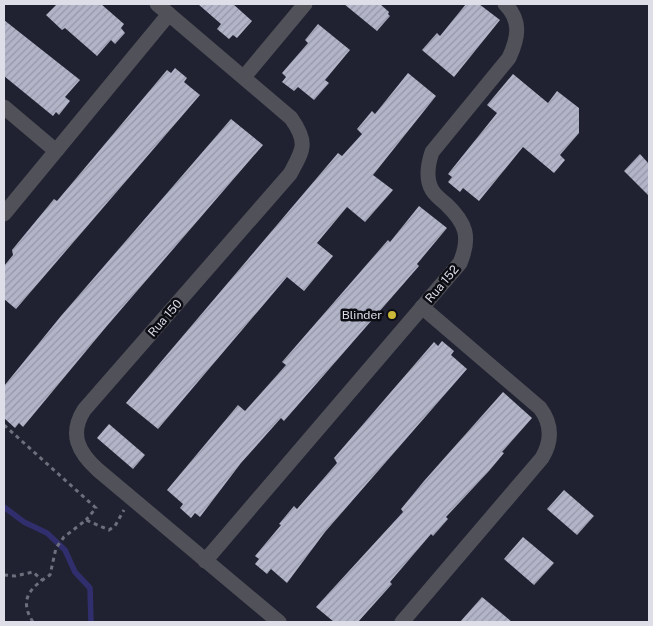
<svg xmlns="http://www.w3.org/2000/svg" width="653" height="626" font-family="'Public Sans',sans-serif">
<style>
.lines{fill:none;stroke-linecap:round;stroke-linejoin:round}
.stream{stroke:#312e6e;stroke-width:5.5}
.building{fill:url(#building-hatch)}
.path{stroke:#6e6f7c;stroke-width:3;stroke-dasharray:4 4;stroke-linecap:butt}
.minor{stroke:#515259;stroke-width:15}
.poi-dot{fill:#ccb939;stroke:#0c0c13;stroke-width:2}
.labels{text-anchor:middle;stroke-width:5;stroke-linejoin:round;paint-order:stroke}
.street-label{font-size:12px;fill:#dddee8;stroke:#0c0c13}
.poi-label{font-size:12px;fill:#dddee8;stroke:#0c0c13;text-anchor:end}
</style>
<defs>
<pattern id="building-hatch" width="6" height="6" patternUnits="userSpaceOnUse" patternTransform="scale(1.25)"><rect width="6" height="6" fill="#b2b4c8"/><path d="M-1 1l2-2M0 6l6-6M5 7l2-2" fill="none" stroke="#9698a8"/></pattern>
</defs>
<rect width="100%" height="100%" fill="#212231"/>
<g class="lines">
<polyline class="stream" points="4,507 24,522 47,533 65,550 75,572 90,588 91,622"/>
</g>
<g class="building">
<polygon points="57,4 101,4 124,24 121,28 125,33 115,44 111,40 97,56 65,28 62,30 46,15"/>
<polygon points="198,4 233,4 252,21 237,38 233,35 229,39 217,29 221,24"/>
<polygon points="344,4 380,4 389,12 388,14 390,16 377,31"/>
<polygon points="466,4 479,4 500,20 454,77 422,50 437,33 440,36"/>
<polygon points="4,20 80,80 65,97 70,101 59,115 56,112 53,116 4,76"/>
<polygon points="318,24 350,50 325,80 329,83 314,100 298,87 294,91 282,82 286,77 282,73 308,43 305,40"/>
<polygon points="175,68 187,78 184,82 200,95 16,309 4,299 4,266 13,255 12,250 54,199 57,201 167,70 171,73"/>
<polygon points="408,73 436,96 373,175 393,190 365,222 347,207 317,243 333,256 304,291 287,277 158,429 126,403 338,153 342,156 362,134 357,129 372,111 375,114"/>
<polygon points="513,74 548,103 557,91 579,108 579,133 560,155 565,160 554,173 523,147 479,201 463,188 460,192 448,182 452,177 448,174 497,113 487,105"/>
<polygon points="231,119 263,145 106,327 23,427 19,423 15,428 4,418 4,386 61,316"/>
<polygon points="640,154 649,164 649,196 624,171"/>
<polygon points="419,206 447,228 417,264 419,266 284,421 281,418 241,463 200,517 195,513 191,518 180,508 183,504 167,490 238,405 245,411 286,365 282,362 388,240 390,242"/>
<polygon points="442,341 454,351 451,355 467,369 325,532 287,583 271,569 267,574 255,564 259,559 255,556 281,525 279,524 294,506 297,509 337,463 334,458 434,342 438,346"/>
<polygon points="503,392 532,418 502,452 504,453 489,471 446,517 448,519 433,536 431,534 390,582 392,584 358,622 334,622 316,607 403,512 401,509 424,481"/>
<polygon points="109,424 145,455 133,469 97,438"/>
<polygon points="564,490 594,516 577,535 547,509"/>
<polygon points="523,537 554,563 534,585 504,559"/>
<polygon points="482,597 512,622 460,622"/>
</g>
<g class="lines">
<g class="path">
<polyline points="4,425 96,508 86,520"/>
<polyline points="4,575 15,576 33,572 42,580"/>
<path d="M33,622C18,599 31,587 50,575L56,548L64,537L86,520L109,530L115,526L124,510"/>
</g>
<g class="minor">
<path d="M157,4L291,118C308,142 304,149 290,174L84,410C69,434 78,452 98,470L279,622"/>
<polyline points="244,77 305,4"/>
<polyline points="4,107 56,151"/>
<polyline points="4,214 169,14"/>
<path d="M205,561L460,263C471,237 466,223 446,204C441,200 435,195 432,190C425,178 428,164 432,152L509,58C518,38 522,21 505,4"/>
<path d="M402,622L542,458C552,441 552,424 540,408L422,307"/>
</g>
</g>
<circle class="poi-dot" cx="392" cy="315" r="5"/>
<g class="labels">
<g class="street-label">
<text transform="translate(442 284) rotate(-50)" y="4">Rua 152</text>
<text transform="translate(165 318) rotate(-49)" y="4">Rua 150</text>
</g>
<g class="poi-label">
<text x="382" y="319">Blinder</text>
</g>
</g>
<rect width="653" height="626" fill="none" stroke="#dddee8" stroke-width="10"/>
</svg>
